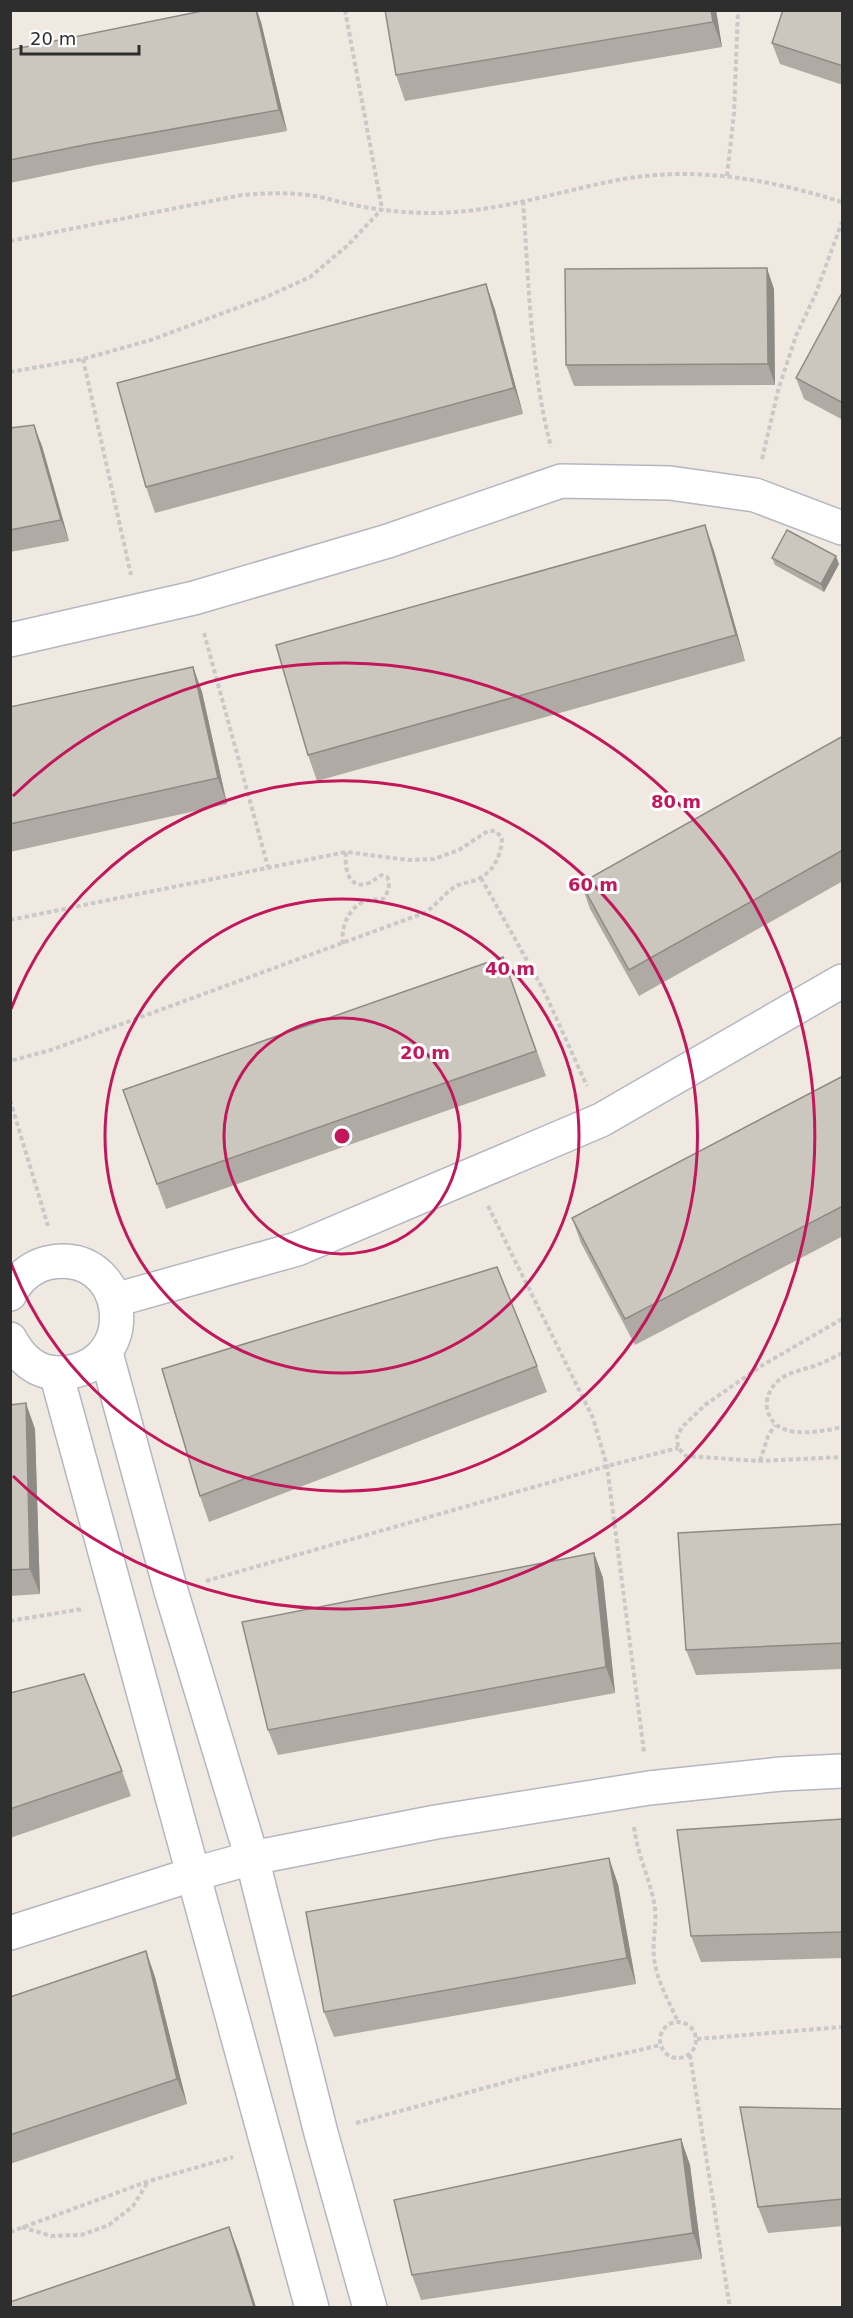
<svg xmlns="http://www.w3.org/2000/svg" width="853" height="2318" font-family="'DejaVu Sans',sans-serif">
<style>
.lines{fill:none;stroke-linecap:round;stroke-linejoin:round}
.minor-casing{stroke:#b4b7c1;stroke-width:36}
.path{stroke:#c9c9c9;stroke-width:4;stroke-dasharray:4.5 3;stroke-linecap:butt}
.minor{stroke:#fff;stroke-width:33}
.wall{fill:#afaba4}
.shaded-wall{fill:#8e8b86}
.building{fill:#cbc7bf;stroke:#8e8b86;stroke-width:1.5}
.ring{fill:none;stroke:#c2185b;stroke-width:3}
.centre{fill:#c2185b;stroke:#fff;stroke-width:3}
.ring-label{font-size:18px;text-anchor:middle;font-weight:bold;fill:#c2185b;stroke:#fff;stroke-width:6;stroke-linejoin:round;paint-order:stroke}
</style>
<rect width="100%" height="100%" fill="#efe9e1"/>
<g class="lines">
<defs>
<g id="minor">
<polyline points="10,640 194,598 388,541 561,481 670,483 755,495 842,528"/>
<path d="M10,1294C17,1279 31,1267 47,1263C129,1245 145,1369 60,1373C37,1374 20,1358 10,1339"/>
<polyline points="115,1300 297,1249 601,1120 842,981"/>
<polyline points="106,1353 171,1591 252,1858 321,2133 370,2308"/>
<polyline points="56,1373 312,2308"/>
<polyline points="10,1933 194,1874 252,1858 436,1822 649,1788 781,1774 842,1771"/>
</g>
</defs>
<use href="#minor" class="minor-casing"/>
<g class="path">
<polyline points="345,10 382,209"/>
<polyline points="727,176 734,113 738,10"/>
<path d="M523,201C529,282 530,367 551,447"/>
<path d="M10,241L242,195C267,193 290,192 315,196C327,198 338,202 350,204C375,210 405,213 431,213C496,213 559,191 623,179C697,166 772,180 842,202"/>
<polyline points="83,359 131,575"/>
<polyline points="10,372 83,359 151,340 266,297 310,277 347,246 382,209"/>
<polyline points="762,459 779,387 796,336 816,293 842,222"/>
<polyline points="204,633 268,867"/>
<polyline points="481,878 544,991 587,1086"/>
<path d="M10,920L346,852L408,860L434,859L459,850L488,831H496L502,838C502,853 494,871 480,878C471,883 461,882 453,888C442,896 437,905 424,913L51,1050L10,1061"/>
<path d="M343,944C341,928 347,910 363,902C369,899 377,900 383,899C388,893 391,885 387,877L382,875C377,877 374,881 369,883C348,891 344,867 346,852"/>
<polyline points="10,1100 48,1226"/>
<polyline points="488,1206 593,1418 607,1466 644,1752"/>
<polyline points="842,1319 761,1366 705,1405 682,1427 677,1437 678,1448 686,1456 760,1461 842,1457"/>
<path d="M842,1353C836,1356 829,1360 822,1363C809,1369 790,1371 779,1380C770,1388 766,1397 767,1408C773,1442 820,1432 842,1427"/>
<polyline points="760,1461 768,1436 775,1425"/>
<polyline points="206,1581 607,1466 678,1448"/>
<polyline points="10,1621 82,1609"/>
<path d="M634,1827C637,1853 649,1877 654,1902C658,1921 652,1939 654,1957C656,1980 669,2001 678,2022"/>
<circle cx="678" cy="2040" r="18"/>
<polyline points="697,2039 842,2027"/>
<polyline points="690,2055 730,2308"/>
<polyline points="356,2123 547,2071 661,2045"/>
<polyline points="22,2227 51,2236 81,2235 109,2225 133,2206 148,2182"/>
<polyline points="10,2232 149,2181 233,2157"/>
</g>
<use href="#minor" class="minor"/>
</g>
<g class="wall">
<polygon points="385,10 716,10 722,47 405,101 396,75"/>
<polygon points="843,10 843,85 780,64 772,43"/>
<polygon points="261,22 287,131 97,165 10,183 10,50"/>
<polygon points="486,284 495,310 523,414 155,513 146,487"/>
<polygon points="774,289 775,385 574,386 566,365"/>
<polygon points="843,293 843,420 804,399 796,378"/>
<polygon points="10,428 42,446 69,541 10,552"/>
<polygon points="705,525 714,551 745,661 317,781 308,755"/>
<polygon points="772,558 839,564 824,592 775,565"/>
<polygon points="193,667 202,692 227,804 10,852 10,707"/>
<polygon points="843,736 843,881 639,996 590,909 581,883"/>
<polygon points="503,957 546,1076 166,1209 123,1090"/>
<polygon points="843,1076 843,1236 635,1345 581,1243 572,1218"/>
<polygon points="537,1366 547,1392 209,1522 200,1496"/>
<polygon points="10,1405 35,1429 40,1594 10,1596"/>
<polygon points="843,1524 843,1669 696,1675 686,1650"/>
<polygon points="594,1553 603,1578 615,1693 278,1755 268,1730"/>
<polygon points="10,1693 122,1771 131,1796 10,1838"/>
<polygon points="843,1819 843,1958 701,1962 691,1936"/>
<polygon points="618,1884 636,1984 334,2037 324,2012"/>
<polygon points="146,1951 155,1977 187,2104 10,2164 10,1997"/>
<polygon points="843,2109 843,2226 768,2233 758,2207"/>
<polygon points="681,2139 690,2165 702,2259 421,2300 412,2275"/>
</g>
<g class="shaded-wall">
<polygon points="256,10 257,10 261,22 287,131 279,110"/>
<polygon points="711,10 716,10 722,47 713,22"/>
<polygon points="767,268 774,289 775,385 768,364"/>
<polygon points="486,284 495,310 523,414 514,388"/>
<polygon points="34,425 42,446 69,541 61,520"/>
<polygon points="705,525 714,551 745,661 736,635"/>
<polygon points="836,556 839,564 824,592 821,584"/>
<polygon points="193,667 202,692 227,804 218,778"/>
<polygon points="26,1403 35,1429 40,1594 30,1569"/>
<polygon points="594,1553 603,1578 615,1693 606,1667"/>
<polygon points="609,1858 618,1884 636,1984 627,1958"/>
<polygon points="146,1951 155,1977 187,2104 177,2079"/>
<polygon points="681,2139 690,2165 702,2259 693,2233"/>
<polygon points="229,2227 239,2253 256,2307 254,2307"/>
</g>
<g class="building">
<polygon points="207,10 256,10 279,110 89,144 10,160 10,50"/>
<polygon points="385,10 711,10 713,22 396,75"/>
<polygon points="783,10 843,10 843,66 772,43"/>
<polygon points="767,268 768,364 566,365 565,269"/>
<polygon points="486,284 514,388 146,487 117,383"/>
<polygon points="842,293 843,293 843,403 796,378"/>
<polygon points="34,425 61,520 10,530 10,428"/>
<polygon points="705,525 736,635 308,755 276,645"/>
<polygon points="787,530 836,556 821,584 772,558"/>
<polygon points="193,667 218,778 10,824 10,707"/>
<polygon points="843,736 843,850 629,970 581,883"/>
<polygon points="503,957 536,1051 157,1184 123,1090"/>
<polygon points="843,1076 843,1206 625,1319 572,1218"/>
<polygon points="497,1267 537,1366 200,1496 162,1369"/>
<polygon points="26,1403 30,1569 10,1570 10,1405"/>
<polygon points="843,1524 843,1643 686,1650 678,1533"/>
<polygon points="594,1553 606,1667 268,1730 242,1622"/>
<polygon points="84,1674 122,1771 10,1809 10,1693"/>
<polygon points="843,1819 843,1932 691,1936 677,1830"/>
<polygon points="609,1858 627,1958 324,2012 306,1912"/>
<polygon points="146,1951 177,2079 10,2135 10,1997"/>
<polygon points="740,2107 843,2109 843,2199 758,2207"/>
<polygon points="681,2139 693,2233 412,2275 394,2200"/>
<polygon points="229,2227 254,2307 10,2307 10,2302"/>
</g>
<g class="ring">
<circle cx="342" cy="1136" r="118"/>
<circle cx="342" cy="1136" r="237"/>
<path d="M11 1009A355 355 0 1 1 11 1263"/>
<path d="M13 796A473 473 0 1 1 13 1476"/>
</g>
<circle cx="342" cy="1136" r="9" class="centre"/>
<g class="ring-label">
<text x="676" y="808">80 m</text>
<text x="593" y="891">60 m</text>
<text x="510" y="975">40 m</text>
<text x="425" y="1059">20 m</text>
</g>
<rect width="853" height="2318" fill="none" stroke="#2e2e2e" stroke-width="24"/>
<path d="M21 45v9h118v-9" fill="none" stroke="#2e2e2e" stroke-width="3"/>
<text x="30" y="45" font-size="18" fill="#2e2e2e" stroke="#ffffff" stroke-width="4.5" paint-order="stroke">20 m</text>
</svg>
